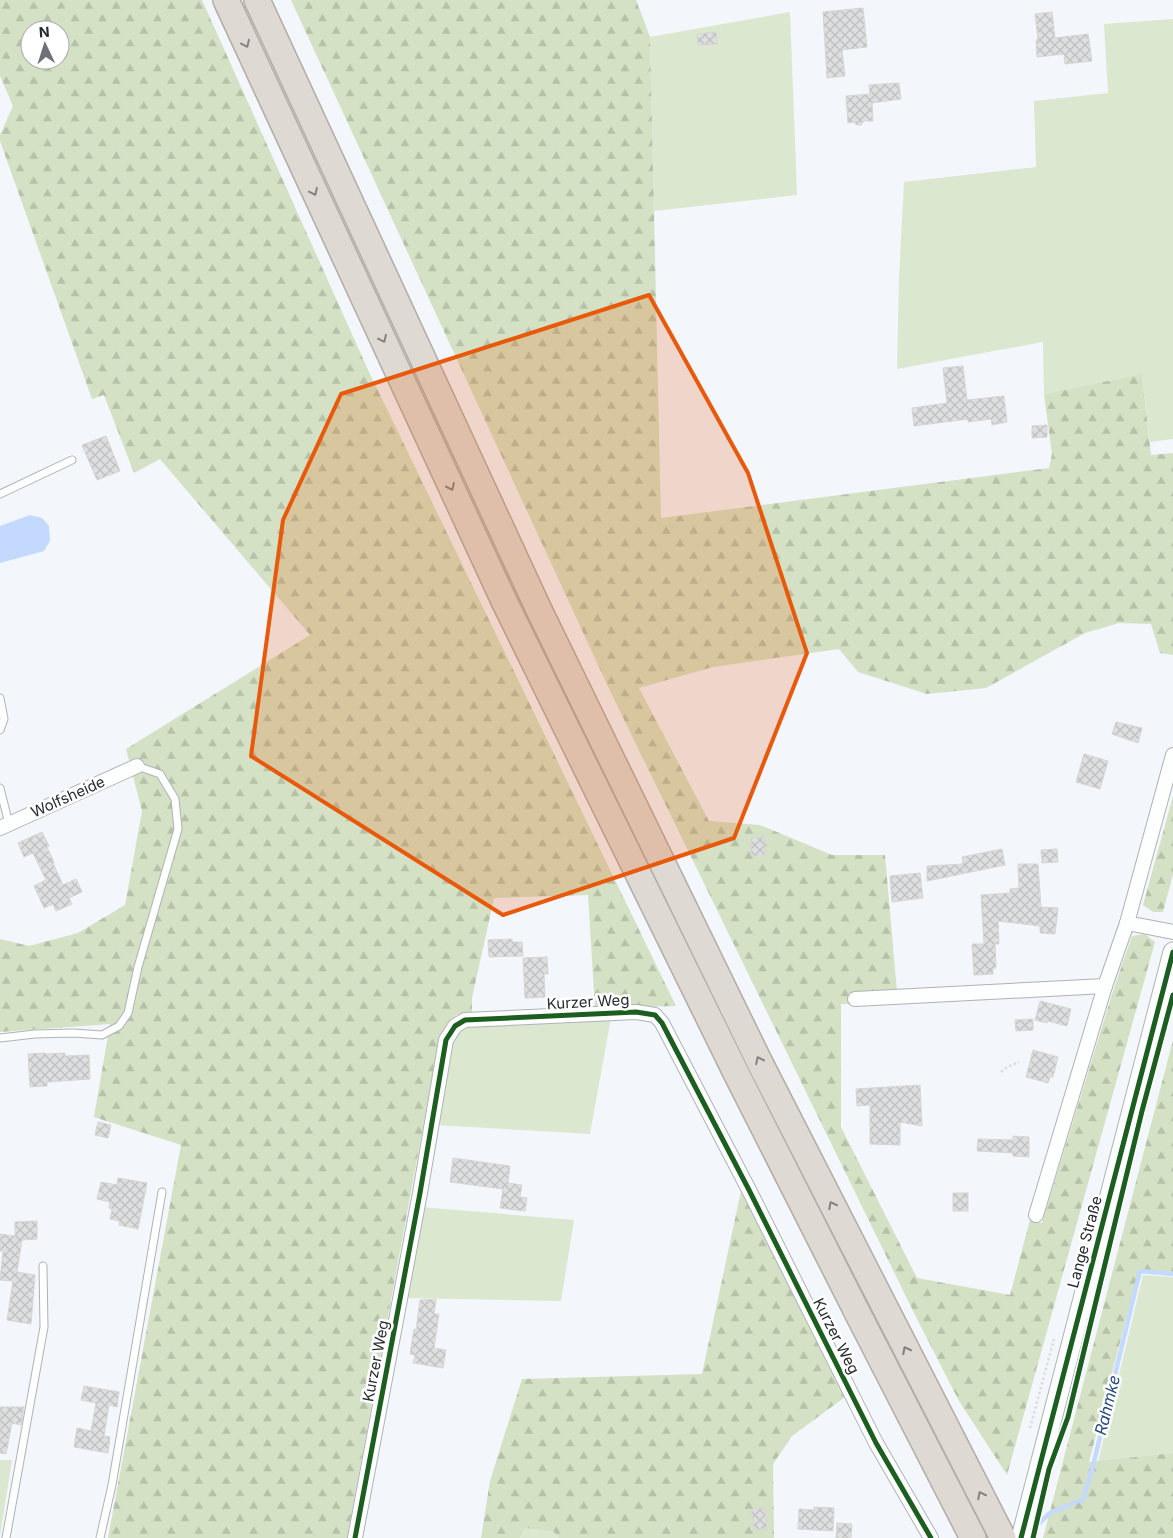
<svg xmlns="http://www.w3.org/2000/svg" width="1173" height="1538" font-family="Inter,sans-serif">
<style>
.grass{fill:#dbe7cf}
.forest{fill:url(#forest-firs);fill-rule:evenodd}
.water{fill:#c3d9fd}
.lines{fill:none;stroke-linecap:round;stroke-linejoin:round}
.stream{stroke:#c3d9fd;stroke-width:4.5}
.building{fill:url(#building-cross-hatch);stroke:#d6d6d6}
.lane-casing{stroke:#b0b2b5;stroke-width:9}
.street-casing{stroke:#b0b2b5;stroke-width:16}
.secondary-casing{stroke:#b0b2b5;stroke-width:21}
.highway-casing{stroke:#b2aca6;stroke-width:28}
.path{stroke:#dadcdd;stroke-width:2.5;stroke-dasharray:2.5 2.5;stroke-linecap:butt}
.lane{stroke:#fdfefe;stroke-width:7}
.street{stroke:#fdfefe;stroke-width:14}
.secondary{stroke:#fdfefe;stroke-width:19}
.highway{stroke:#dfd9d3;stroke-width:25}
.cycleway-casing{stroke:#fff;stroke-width:8}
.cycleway{stroke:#1b5e20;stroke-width:5}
.oneway{stroke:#838280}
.marked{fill:#e8590c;fill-opacity:0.2;stroke:#e8590c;stroke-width:4;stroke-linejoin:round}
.labels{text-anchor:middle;stroke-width:5;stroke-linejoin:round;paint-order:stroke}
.street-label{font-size:15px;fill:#272a2d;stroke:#fff}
.water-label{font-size:16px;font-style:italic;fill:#244983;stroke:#fff}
</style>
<defs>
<pattern id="forest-firs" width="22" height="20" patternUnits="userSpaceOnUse" patternTransform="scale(1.25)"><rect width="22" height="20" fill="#d4e1c4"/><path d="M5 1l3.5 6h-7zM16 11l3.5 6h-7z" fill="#b6c1a9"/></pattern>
<pattern id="building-cross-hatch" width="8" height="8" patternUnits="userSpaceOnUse" patternTransform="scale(1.25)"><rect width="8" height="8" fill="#dededf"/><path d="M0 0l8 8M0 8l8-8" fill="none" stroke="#bebfc0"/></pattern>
</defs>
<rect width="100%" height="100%" fill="#f3f6fa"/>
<g class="grass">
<polygon points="790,12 797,195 654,211 650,37"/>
<polygon points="1173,19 1173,439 1150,442 1142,374 1044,394 1043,342 897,369 899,279 904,182 1036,167 1034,101 1108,93 1104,24"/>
<polygon points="611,1018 590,1134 435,1125 450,1048 457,1032 466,1027"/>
<polygon points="421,1207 574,1220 561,1301 404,1298"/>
<polygon points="1143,1275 1173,1277 1173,1453 1098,1462"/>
<polygon points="0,1460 12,1460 0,1536"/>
<polygon points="525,1528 554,1532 558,1538 520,1538"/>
</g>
<g class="forest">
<path d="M0,0H202L369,372L676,1006L595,1008L588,895L494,898L472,998V1013L456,1015L440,1035L347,1538H108L181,1145L94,1117L110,1024L0,1032V939L29,946L78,933L125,905L142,811L126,749L310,635L160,459L134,473L104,395L92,399L0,141V135L13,106L0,76ZM30,30H60V60H30Z"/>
<polygon points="291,0 636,0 650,37 661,518 1049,468 1052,454 1044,394 1142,374 1151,455 1173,453 1173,655 1160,653 1151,624 1119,623 1085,633 986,688 927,694 858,672 839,649 713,667 639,688 709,821 760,825 832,855 885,855 898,1003 841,1004 841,1127 917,1278 1010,1295 1030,1220 1042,1223 1113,991 1132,936 1145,934 1155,942 1007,1475 959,1401 916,1317 611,693"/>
<polygon points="1173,796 1173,874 1163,912 1153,912 1143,905"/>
<polygon points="1173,1040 1173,1272 1139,1269 1089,1462 1173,1453 1173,1538 1043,1538"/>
<polygon points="741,1191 845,1397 792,1436 773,1464 774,1538 558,1538 554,1532 525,1528 520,1538 481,1538 490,1481 522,1379 702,1374"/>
</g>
<polygon class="water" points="30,515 42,518 49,526 50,541 44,551 0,563 0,526"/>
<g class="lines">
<polyline class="stream" points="1030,1532 1050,1513 1083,1499 1092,1470 1140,1271 1173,1274"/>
</g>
<g class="building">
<polygon points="863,8 867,47 842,50 845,76 827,78 823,12"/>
<polygon points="1052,12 1055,38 1088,34 1092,61 1065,64 1064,54 1037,57 1036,40 1038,39 1035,14"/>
<polygon points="716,32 717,44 698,45 697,34"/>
<polygon points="899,83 901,99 872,103 873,121 864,121 861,125 857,125 853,122 848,123 846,96 870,94 869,85"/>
<polygon points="963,366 967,400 1004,396 1007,422 992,425 991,419 968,422 968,419 914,426 912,408 947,403 943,368"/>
<polygon points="1047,425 1047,437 1032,438 1032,426"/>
<polygon points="106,436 120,471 97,480 82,445"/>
<polygon points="1116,722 1142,728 1138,743 1112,734"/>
<polygon points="1084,754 1108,761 1100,789 1076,782"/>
<polygon points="42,832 49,846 47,847 54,862 53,863 63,885 76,879 82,892 69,898 72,904 56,911 53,904 44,908 34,886 46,880 33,853 24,857 18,843"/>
<polygon points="764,837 765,855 751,856 751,838"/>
<polygon points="1002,849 1005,865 927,881 927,866 963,864 962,857"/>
<polygon points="1057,849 1058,862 1042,863 1041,850"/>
<polygon points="1018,864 1038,864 1041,907 1058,908 1055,934 1040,933 1040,926 998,921 999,944 995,944 996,968 993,968 993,974 974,975 972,944 984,944 981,895 1010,893 1010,889 1019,888"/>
<polygon points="920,873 923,898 892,902 890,876"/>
<polygon points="512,939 512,942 522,942 523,956 489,957 488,940"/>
<polygon points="547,957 548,974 544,974 545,997 525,998 523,958"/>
<polygon points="1040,1001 1071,1009 1067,1026 1048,1021 1047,1023 1035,1020"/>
<polygon points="1033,1019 1033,1030 1016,1031 1015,1020"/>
<polygon points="1033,1050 1058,1057 1053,1077 1050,1077 1048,1083 1026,1077"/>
<polygon points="45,1053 45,1054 65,1053 65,1056 89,1055 90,1079 47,1082 47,1086 30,1087 28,1054"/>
<polygon points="920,1085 922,1126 900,1122 900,1145 870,1144 870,1105 857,1106 856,1089"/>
<polygon points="98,1122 111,1125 108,1138 95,1135"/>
<polygon points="1013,1136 1029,1137 1029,1157 1013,1156 1013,1153 977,1151 978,1139 1013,1140"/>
<polygon points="453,1158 510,1166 508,1183 522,1185 520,1197 527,1198 525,1211 500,1208 503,1189 450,1182"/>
<polygon points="118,1178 147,1183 138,1229 119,1225 120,1221 110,1219 112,1209 109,1208 110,1202 97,1199 101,1182 117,1185"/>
<rect x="953" y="1193" width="15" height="18"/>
<polygon points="37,1221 37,1239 22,1240 17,1272 35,1275 31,1324 7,1320 13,1281 0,1280 3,1251 0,1251 0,1234 15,1236 15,1222"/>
<polygon points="436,1299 434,1314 439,1314 434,1348 446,1350 443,1368 413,1363 415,1355 410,1354 414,1329 416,1330 420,1300"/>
<polygon points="84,1386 119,1392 117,1407 109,1405 104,1436 110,1437 108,1453 74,1447 77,1428 91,1431 96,1403 81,1400"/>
<polygon points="0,1407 24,1407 21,1425 12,1423 6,1454 0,1453"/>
<polygon points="814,1507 834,1508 833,1531 798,1529 799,1509 814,1510"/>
<polygon points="764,1508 767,1528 755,1530 751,1510"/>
<polygon points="837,1523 852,1524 851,1538 836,1538"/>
</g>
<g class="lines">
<defs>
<g id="lane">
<polyline points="0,494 72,460"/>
<polyline points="0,698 4,719 0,730"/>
<polyline points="0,788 9,824"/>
<polyline points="0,1038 35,1034 73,1033 102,1035 119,1026 128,1013 138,967 178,829 175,799 160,774 137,766"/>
<polyline points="6,1538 44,1327 43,1266"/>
<polyline points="100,1538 112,1485 162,1192"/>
</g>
<g id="street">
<polyline points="0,828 137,766"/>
<polyline points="1127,923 1173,755"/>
<polyline points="855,999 1105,986"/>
<polyline points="1036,1215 1105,986 1127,923 1173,932"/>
<polyline points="355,1538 420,1193 446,1040 455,1026 465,1020 636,1012 655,1015 662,1023 749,1190 876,1443 931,1538"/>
</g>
<polyline id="secondary" points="1021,1538 1173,952"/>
<g id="highway">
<polyline points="226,0 504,601 736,1073 863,1324 973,1538"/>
<polyline points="257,0 540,612 760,1063 1003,1538"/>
</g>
</defs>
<use href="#lane" class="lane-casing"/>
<use href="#street" class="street-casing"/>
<use href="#secondary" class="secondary-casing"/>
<use href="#highway" class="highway-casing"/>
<g class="path">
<polyline points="1001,1072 1007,1067 1019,1062"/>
<polyline points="1030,1428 1054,1339"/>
</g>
<use href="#lane" class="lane"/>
<use href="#street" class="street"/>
<use href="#secondary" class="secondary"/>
<use href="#highway" class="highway"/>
<defs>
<g id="cycleway">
<polyline points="355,1538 420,1193 446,1040 455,1026 465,1020 636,1012 655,1015 662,1023 749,1190 876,1443 931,1538"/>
<polyline points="1021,1538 1173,952"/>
<polyline points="1033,1538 1049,1469 1068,1417 1142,1111 1173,995"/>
</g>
</defs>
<use href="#cycleway" class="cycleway-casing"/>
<use href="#cycleway" class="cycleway"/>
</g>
<defs><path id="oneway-chevron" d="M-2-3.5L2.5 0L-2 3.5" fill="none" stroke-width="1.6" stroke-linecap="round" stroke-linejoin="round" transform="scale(1.25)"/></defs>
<g class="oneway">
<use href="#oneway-chevron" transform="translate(246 44) rotate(65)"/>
<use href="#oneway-chevron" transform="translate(314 192) rotate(65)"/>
<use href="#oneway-chevron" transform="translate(383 339) rotate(65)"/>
<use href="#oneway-chevron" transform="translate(451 487) rotate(65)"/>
<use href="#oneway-chevron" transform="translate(759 1060) rotate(-116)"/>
<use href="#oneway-chevron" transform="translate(832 1205) rotate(-117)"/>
<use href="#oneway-chevron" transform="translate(906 1350) rotate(-117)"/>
<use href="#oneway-chevron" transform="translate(981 1495) rotate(-117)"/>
</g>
<path class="marked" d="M649,295L748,473L807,653L734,838L503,915L251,756L283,520L341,394Z"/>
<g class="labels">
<g class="street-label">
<text transform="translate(68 797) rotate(-24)" y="5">Wolfsheide</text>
<text transform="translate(588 1002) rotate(-3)" y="5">Kurzer Weg</text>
<text transform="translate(1085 1242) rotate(-75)" y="5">Lange Straße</text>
<text transform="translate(836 1336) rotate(63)" y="5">Kurzer Weg</text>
<text transform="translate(376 1361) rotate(-79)" y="5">Kurzer Weg</text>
</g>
<g class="water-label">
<text transform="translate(1107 1405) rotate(-76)" y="6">Rahmke</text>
</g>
</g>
<g transform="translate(45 45) rotate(356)"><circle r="24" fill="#ffffff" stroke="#a9aaab"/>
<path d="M0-4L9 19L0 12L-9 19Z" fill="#6e7175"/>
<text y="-8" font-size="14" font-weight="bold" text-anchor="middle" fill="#272a2d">N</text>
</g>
</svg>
